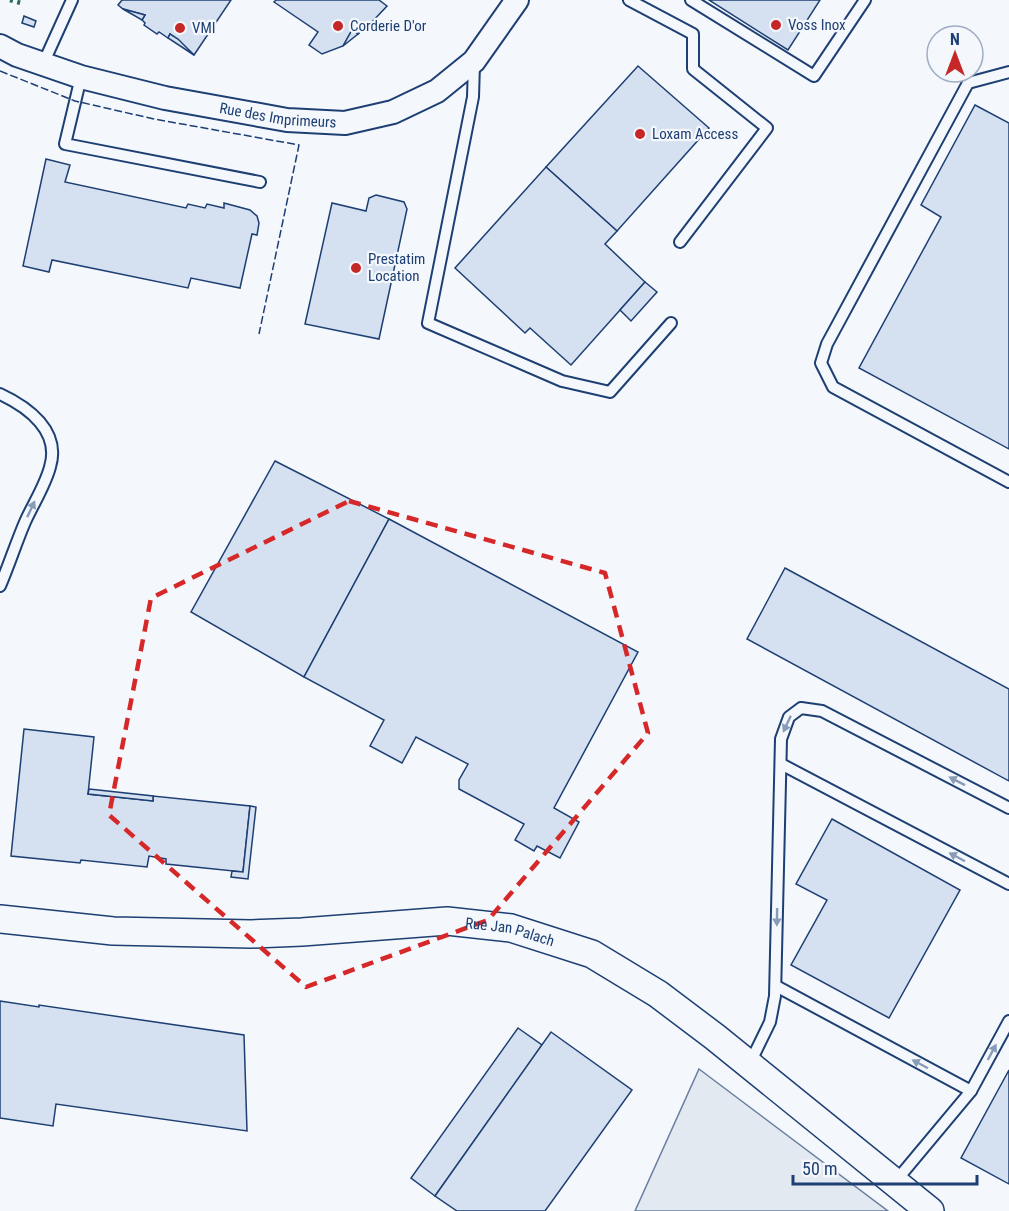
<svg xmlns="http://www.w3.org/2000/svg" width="1009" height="1211" font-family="'Roboto Condensed',sans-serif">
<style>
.green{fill:#e3e9f0;stroke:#687fa3;stroke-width:1.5}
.building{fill:#d5e0f0;stroke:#1d3f73;stroke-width:1.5}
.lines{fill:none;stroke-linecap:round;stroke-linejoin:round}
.service-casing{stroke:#1d3f73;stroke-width:14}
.minor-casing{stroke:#1d3f73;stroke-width:26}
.tertiary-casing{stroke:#1d3f73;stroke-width:30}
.service{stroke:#f4f7fb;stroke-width:10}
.minor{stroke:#f4f7fb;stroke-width:22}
.tertiary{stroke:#f4f7fb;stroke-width:27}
.hedge{stroke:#2c6c60;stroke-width:4.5;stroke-dasharray:3 4.5;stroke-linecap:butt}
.fence{stroke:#1d3f73;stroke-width:1.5;stroke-dasharray:8 3;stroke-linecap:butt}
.oneway{fill:#889bb7}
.marked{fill:none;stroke:#d62828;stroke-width:4.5;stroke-dasharray:12 8;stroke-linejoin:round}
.poi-dot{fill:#c62828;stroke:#f4f7fb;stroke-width:2}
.labels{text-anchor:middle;stroke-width:4.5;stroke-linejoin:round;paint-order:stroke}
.poi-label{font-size:15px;fill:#1d3f73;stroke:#f4f7fb;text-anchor:start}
.street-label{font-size:15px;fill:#1d3f73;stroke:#f4f7fb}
</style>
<rect width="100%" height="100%" fill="#f4f7fb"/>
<polygon class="green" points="699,1069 888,1211 635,1211"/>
<g class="building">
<polygon points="122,0 231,0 194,55 170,34 168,38 159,32 157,34 144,25 145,23 142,20 145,15 123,9 118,5"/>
<polygon points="276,0 379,0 387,6 371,23 358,34 352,30 343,46 322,54 309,45 318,32 274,2"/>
<polygon points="709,0 820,0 788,50"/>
<polygon points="123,9 145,15 142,20"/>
<polygon points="24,16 36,21 34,27 22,23"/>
<polygon points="352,30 358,34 343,46"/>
<polygon points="170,34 178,39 194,55 168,38"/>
<polygon points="638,66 709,128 617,231 546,167"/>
<polygon points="975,105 1009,123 1009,449 859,368 941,217 921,205"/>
<polygon points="46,159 70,165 65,182 186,208 188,204 205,208 207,204 224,208 224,203 250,210 257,216 259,223 257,235 252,234 240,288 191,278 188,288 52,260 49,272 23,266"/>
<polygon points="546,167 617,231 605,244 645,282 571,365 530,328 525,333 455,268"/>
<polygon points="376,195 404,202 407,209 379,339 305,324 332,203 366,211 369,198"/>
<polygon points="645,282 657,292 631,321 620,310"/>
<polygon points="275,461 389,519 304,677 191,612"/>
<polygon points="389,519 638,652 554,808 579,822 560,858 537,846 534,851 515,840 524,824 459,789 459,780 468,764 416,737 402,763 370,746 384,720 304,677"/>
<polygon points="785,568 1009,689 1009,781 747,639"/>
<polygon points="24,729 94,737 88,794 153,801 153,796 250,806 243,872 166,864 166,859 149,856 147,867 81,860 80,863 11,856"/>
<polygon points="89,789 153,796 153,801 88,794"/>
<polygon points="250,806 256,807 248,879 231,877 232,871 243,872"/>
<polygon points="832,819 960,890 889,1018 791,965 827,900 796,884"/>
<polygon points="0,1001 39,1007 39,1005 244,1035 247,1131 56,1104 53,1126 0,1118"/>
<polygon points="518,1028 542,1045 435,1196 411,1178"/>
<polygon points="551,1032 632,1090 545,1211 457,1211 435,1196"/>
<polygon points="1009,1070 1009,1184 961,1158"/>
</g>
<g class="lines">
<defs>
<g id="service">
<polyline points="629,0 693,34 693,69 767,128 680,242"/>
<polyline points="691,0 814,76 865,0"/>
<polyline points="43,64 72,0"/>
<polyline points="474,64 473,97 428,323 562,381 610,392 671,323"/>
<polyline points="1009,72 968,83 827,344 821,363 833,387 1009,482"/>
<polyline points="81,77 65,144 260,182"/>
<path d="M0,394C28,407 61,431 50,467C45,486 33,504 25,522C16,543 9,565 0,586"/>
<polyline points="781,764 1009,884"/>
<polyline points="776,986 971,1091"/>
<polyline points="750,1063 770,1022 775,996 781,739 789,717 801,708 822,711 1009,808"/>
<polyline points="895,1182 971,1091 1009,1021"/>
</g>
<g id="minor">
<path id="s1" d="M0,46L17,55L81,77L165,98L287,120L345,123L393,112L437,91L474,61L517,0"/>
</g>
<g id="tertiary">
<path id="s2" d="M0,919L113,931L251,934L302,932L447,921L511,928L592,954L658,994L715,1037L930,1211"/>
</g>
</defs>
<use href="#service" class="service-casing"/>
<use href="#minor" class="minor-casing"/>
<use href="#tertiary" class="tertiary-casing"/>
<use href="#service" class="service"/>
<use href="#minor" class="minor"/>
<use href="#tertiary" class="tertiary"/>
<polyline class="hedge" points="10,0 21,3 22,0"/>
<polyline class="fence" points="0,71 75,101 154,119 299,145 259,334"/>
</g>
<defs><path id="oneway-solid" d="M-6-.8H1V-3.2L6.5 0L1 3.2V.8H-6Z" transform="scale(1.5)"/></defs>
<g class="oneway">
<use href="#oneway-solid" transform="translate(31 509) rotate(-65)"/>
<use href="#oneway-solid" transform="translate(787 724) rotate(115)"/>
<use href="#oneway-solid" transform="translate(957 781) rotate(-153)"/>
<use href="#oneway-solid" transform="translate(957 857) rotate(-152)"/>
<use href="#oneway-solid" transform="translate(777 917) rotate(91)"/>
<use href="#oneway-solid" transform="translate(992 1052) rotate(-62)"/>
<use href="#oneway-solid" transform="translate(920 1064) rotate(-152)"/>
</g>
<path class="marked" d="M349,501L605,573L648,733L488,920L306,987L109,815L151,598Z"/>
<g class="poi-dot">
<circle cx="776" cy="25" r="6"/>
<circle cx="338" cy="26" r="6"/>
<circle cx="180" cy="28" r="6"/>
<circle cx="640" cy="134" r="6"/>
<circle cx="356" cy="268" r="6"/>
</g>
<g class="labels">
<g class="poi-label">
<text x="788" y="30">Voss Inox</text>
<text x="350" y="31">Corderie D'or</text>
<text x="192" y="33">VMI</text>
<text x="652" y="139">Loxam Access</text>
<text x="368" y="264">Prestatim<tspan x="368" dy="17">Location</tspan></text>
</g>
<g class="street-label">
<text dy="5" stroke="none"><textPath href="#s1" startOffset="288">Rue des Imprimeurs</textPath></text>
<text dy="5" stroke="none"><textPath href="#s2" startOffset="512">Rue Jan Palach</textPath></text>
</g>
</g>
<g transform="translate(955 54)"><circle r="28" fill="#f4f7fb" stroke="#9eadc5" stroke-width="1.5"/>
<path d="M0-4.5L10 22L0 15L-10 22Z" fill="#c62828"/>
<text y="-9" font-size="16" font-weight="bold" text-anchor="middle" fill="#1d3f73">N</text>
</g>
<path d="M793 1175v9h184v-9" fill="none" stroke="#1d3f73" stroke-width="3"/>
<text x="802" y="1175" font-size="18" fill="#1d3f73" stroke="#f4f7fb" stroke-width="4.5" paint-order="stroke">50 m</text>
</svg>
